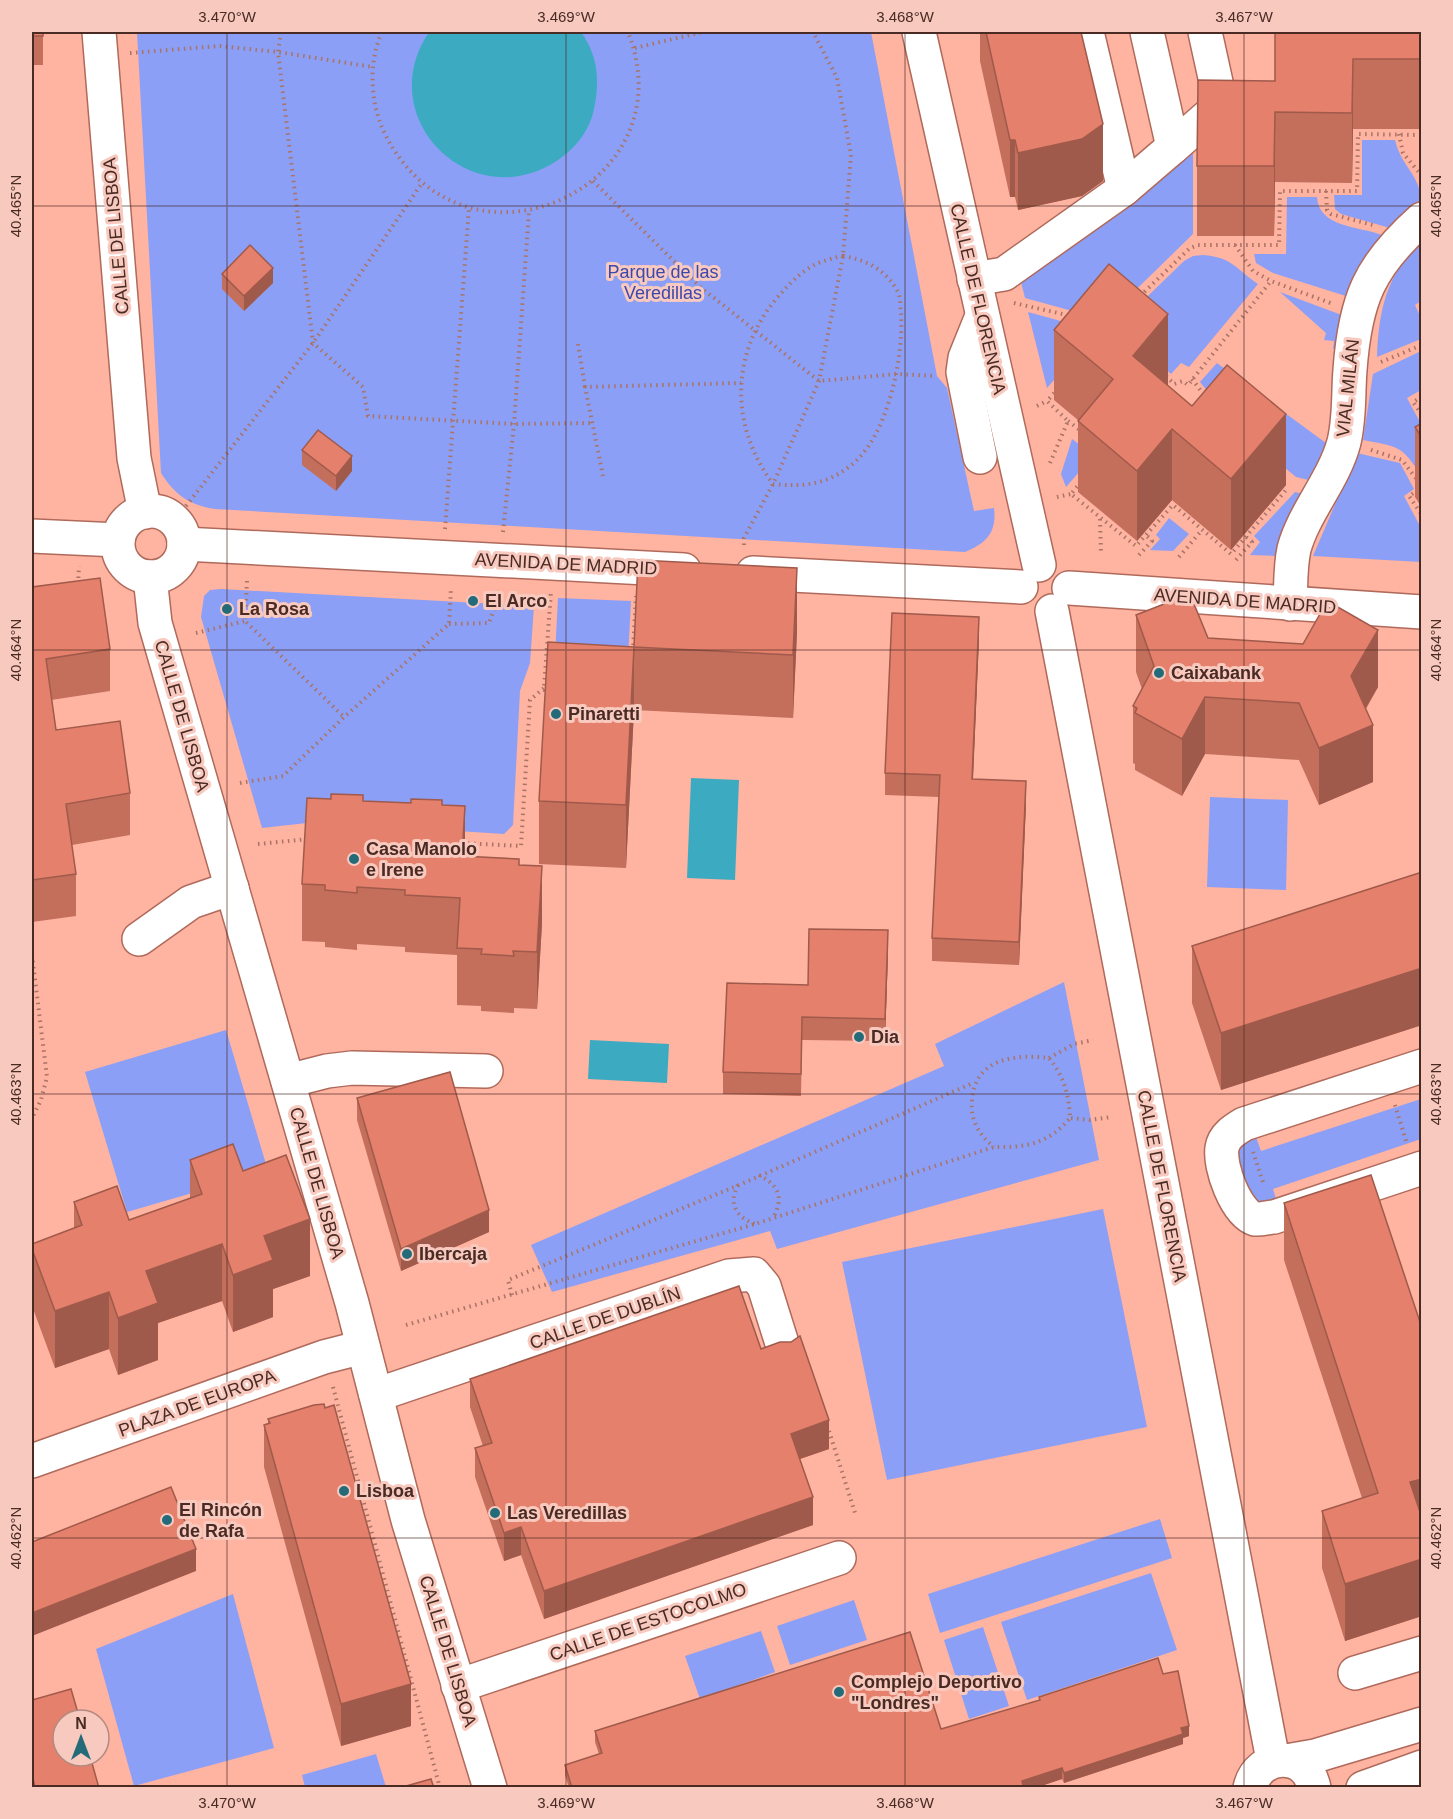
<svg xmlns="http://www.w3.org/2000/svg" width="1453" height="1819" font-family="Arial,sans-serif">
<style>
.green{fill:#8c9ff6}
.water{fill:#3cabc1}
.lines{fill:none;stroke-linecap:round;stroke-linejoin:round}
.minor-casing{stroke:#b06a5b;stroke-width:36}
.path{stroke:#a97366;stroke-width:4;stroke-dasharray:1.5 4.5;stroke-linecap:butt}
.minor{stroke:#fff;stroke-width:33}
.wall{fill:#c46e5c}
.shaded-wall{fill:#a05a4b}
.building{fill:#e4806b;stroke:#a05a4b;stroke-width:1.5}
.ticks{fill:none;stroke:#492b24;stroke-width:1.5;stroke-opacity:0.45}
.poi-dot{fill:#246b79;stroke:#f8c9be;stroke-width:2}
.labels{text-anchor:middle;stroke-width:6;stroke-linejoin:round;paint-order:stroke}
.street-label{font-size:18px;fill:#492b24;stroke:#f8c9be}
.park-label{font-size:18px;fill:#3c48ac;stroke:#f8c9be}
.poi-label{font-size:18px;font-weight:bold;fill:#492b24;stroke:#f8c9be;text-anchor:start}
.neatline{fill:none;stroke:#492b24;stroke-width:2}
.ticks-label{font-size:15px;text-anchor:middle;fill:#492b24}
</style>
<rect width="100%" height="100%" fill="#ffb3a1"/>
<g class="green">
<path d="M137,32H871L937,376L947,388L974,511L994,508C997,533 986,543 965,552L215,509C189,505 175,495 161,473Z"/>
<path d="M1362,140H1395C1402,169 1421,174 1421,203L1390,228L1341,214L1335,209L1334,195H1362Z"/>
<polygon points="1193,146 1193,234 1105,320 1025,298 1020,278"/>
<path d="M1287,197H1317C1319,228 1359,226 1382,235L1383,240L1349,297L1273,273L1256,263L1254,254H1286Z"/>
<path d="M1421,241V301L1415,305L1421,318V339L1377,357C1379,309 1386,276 1421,241Z"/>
<path d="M1203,255C1232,257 1236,269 1258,284L1189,367L1181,363L1171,374L1118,325L1184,261L1193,256Z"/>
<polygon points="1280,292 1347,317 1344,347 1333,349 1334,341 1324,340 1326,333"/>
<polygon points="1028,312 1097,331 1047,388"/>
<path d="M1421,351V390L1407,398L1421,424V475C1401,445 1399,447 1363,440L1373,374Z"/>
<polygon points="1217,363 1330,446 1313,481 1296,477 1239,430 1200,382"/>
<polygon points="1072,439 1094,455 1066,487 1061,474"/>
<polygon points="1357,453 1400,463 1414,489 1404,496 1421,528 1421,562 1313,556"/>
<polygon points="1295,492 1308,495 1277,556 1250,555 1260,542 1254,536"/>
<polygon points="1169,518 1189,534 1173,551 1150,550 1160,539 1156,535"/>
<polygon points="221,589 534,606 530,663 520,691 513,825 504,834 316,822 262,828 201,617 204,596 210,590"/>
<polygon points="558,598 631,601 626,697 553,693"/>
<polygon points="1210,797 1288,800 1286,890 1207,887"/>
<polygon points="1064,982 1099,1160 777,1249 770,1231 552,1292 531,1245 944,1066 935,1044"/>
<polygon points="226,1030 268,1171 127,1212 85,1072"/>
<path d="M1421,1099V1139L1273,1189L1277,1202L1260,1205L1251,1199L1235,1156C1241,1146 1245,1141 1256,1137L1261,1151Z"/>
<polygon points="1103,1209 1147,1427 887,1480 842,1262"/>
<polygon points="1160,1519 1172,1558 940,1633 928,1594"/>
<polygon points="1151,1573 1177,1650 1027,1700 1001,1622"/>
<polygon points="233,1594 274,1748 134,1786 96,1649"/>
<polygon points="854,1600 867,1640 790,1665 777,1626"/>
<polygon points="983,1627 1009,1706 969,1719 944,1640"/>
<polygon points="761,1631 775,1672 700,1699 685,1656"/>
<polygon points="376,1754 386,1787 305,1787 302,1775"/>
</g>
<g class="water">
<path d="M429,32H581C598,56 600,80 594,109C590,130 575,149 558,160C472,218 371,118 429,32Z"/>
<polygon points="691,778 739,780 735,880 687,878"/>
<polygon points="590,1040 669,1044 667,1083 588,1079"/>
</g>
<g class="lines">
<defs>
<g id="minor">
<polyline points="99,32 134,458 145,512"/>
<polyline points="919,32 1039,565"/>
<polyline points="1087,32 1124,189 1173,147 1147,32"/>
<polyline points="1173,147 1221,105 1205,32"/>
<polyline points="974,279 1004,274 1124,189"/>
<polyline points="980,457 963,372 965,358 982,316"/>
<circle cx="151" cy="544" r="33"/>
<polyline points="32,536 118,540"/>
<polyline points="184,544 684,570"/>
<polyline points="753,573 1021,587"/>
<polyline points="150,577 155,623 352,1303 408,1520 490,1788"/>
<polyline points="1069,588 1422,612"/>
<path d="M1290,604C1291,586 1290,567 1294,549C1304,512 1334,480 1344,442C1350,417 1348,394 1350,370C1355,300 1369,266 1422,219"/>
<polyline points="1052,611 1273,1760"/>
<polyline points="139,939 191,902 232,888"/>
<path d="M1422,1066L1244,1124C1234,1130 1224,1136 1222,1148C1219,1167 1236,1213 1255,1219C1260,1220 1269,1217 1274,1217L1422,1168"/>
<polyline points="288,1081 327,1071 352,1068 486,1071"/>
<polyline points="376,1395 729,1276 754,1274 764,1286 785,1353"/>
<polyline points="32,1461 324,1357 363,1347"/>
<polyline points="1355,1673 1422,1653"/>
<polyline points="458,1686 839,1558"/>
<polyline points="1292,1760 1315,1756 1422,1724"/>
<path d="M1250,1788C1258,1752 1307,1750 1314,1788"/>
<polyline points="1363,1788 1422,1767"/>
</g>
</defs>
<use href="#minor" class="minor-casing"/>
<g class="path">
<polyline points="281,32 278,52 313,343 363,387 368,416 514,424 593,423"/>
<path d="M382,32C368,62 370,104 385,134C464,291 690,188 628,32"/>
<polyline points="635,48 703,32"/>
<polyline points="130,53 219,46 278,52 373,67"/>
<polyline points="1399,134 1403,153 1422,176"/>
<polyline points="593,181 699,286 819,381 897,374 935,376"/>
<polyline points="1326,191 1327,210 1331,214 1373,225"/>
<polyline points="1235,245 1253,271 1271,281 1333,304"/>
<path d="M843,256C867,260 886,270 898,292C901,298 900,307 901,314C904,358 887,439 850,466C826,485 803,487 773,484C730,426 730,355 776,299C798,274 810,262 843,256Z"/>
<polyline points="1140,296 1190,248 1198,245 1279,245 1280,191 1357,191 1358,134 1422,135"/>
<polyline points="1014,303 1071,316"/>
<polyline points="1422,306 1422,307"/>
<polyline points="578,344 585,387"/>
<polyline points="1381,362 1422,345"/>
<polyline points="1166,376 1174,384 1183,381 1188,385 1271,281"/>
<polyline points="1192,379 1204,395"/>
<polyline points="1422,397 1413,402 1422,415"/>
<polyline points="1037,406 1047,401"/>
<polyline points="1068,421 1080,430"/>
<polyline points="1371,450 1402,460 1422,486"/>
<polyline points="1050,463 1068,421 1047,401 1056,391"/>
<polyline points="603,476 585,387 741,383"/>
<polyline points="1081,482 1071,494 1136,546 1173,505 1231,554 1286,490"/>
<polyline points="1418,490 1409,496 1422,515"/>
<polyline points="1057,497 1071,494"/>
<polyline points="186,506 313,343 422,183"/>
<polyline points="1100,519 1101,553"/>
<polyline points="445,529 469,208"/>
<polyline points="503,532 514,424 529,211"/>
<polyline points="744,545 744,538 773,484 819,381 843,256 851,155 837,78 813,32"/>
<polyline points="1139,555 1152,541 1146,535"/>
<polyline points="1179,557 1202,530"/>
<polyline points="1236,560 1252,542 1246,537"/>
<polyline points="247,581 245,621 344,717"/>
<polyline points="78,584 79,566"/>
<polyline points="449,624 489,623 501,589"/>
<polyline points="196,633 245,621"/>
<polyline points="633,651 636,596"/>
<polyline points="547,697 544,688 551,591"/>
<polyline points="240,783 283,776 344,717 449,624 451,588"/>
<polyline points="462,843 521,846 530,700 544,688"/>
<polyline points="258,844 308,839"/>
<polyline points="32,955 47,1077 41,1100 32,1118"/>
<polyline points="1049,1058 1074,1044 1093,1040"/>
<polyline points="1395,1105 1407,1144"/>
<polyline points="1071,1118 1090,1120 1111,1117"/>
<polyline points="1253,1152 1264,1185"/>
<path d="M759,1175C778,1185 784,1197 774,1216"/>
<path d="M738,1185C728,1204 736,1217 755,1224"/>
<polyline points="512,1295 508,1280 739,1185 973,1083"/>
<path d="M406,1325L755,1224L994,1147C1027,1148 1049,1143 1070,1118C1069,1094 1064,1077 1049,1058C1015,1054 975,1058 972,1100C970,1120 979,1135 994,1147"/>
<polyline points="333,1387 440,1788"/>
<polyline points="829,1431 856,1516"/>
</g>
<use href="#minor" class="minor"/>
</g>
<g class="wall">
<rect x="32" y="32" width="11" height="33"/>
<polygon points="980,32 1081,32 1103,181 1082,196 1018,210 1015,197 1010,197 980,61"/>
<polygon points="1422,32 1422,129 1353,129 1352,183 1275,182 1274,236 1197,236 1197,166 1275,81"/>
<polygon points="222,274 273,283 244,311 222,289"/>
<polygon points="1054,330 1168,385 1167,385 1286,485 1231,550 1172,500 1137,541 1078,492 1078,420 1054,400"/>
<polygon points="1422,332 1422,403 1421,402"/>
<polygon points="1422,423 1422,508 1415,497 1415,427"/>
<polygon points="302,450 352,471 336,491 302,465"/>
<polygon points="32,587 110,649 110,691 51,700 56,730 130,793 130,835 72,845 76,874 76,916 32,922"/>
<polygon points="1184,602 1208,638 1378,687 1366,709 1373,782 1319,805 1299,760 1205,754 1182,796 1135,770 1135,764 1133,763 1133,706 1142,689 1136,672 1136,615"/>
<polygon points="797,632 793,718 634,710 626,868 539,864 539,801 634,647"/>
<polygon points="979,639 973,779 1026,804 1019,965 932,961 932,938 939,797 885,795 885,773"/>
<polygon points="363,801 442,805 465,856 519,865 542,923 537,1009 514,1008 514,1013 481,1011 481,1006 457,1005 457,955 405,952 405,947 357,944 357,950 325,947 325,942 302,941 302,884"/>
<polygon points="1422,872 1422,1025 1221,1090 1192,1003 1192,946"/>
<polygon points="888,953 885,1041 802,1040 801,1096 723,1094 723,1072 808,985"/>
<polygon points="357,1098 489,1232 401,1271 357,1120"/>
<polygon points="190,1160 243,1171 310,1276 273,1289 273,1317 233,1332 222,1301 158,1323 158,1360 118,1375 109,1349 55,1368 32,1306 32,1244 74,1228 74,1202 129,1220 190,1198"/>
<polygon points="1284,1203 1422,1328 1422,1616 1345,1641 1322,1568 1322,1511 1362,1498 1284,1260"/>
<polygon points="761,1349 829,1449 800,1459 813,1525 544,1619 521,1555 504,1561 475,1477 475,1448 483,1446 470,1407 470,1379"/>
<polygon points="268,1419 411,1726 341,1746 264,1467 264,1425 268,1423"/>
<polygon points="1163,1674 1189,1736 1183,1738 1183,1744 1064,1783 1062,1779 1035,1788 569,1788 565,1775 565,1765 599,1754 595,1742 595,1731 941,1729 1039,1700 1039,1697"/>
<polygon points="32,1700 99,1788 32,1788"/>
</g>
<g class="shaded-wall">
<polygon points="1353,59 1353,129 1352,183 1352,113"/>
<polygon points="1275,112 1275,182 1274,236 1274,166"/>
<polygon points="1103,124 1103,181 1082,196 1018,210 1018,153"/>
<rect x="1010" y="140" width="5" height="57"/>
<polygon points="273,268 273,283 244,311 244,296"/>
<polygon points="1168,314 1168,385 1133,426 1133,356"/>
<polygon points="1286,414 1286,485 1231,550 1231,479"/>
<polygon points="1172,429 1172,500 1137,541 1137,471"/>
<polygon points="352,456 352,471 336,491 336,476"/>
<polygon points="797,568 797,632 793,718 793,655"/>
<polygon points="979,617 979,639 972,801 972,779"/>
<polygon points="1378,630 1378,687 1351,733 1351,676"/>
<polygon points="634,647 634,710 626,868 626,805"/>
<polygon points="1205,697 1205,754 1182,796 1182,739"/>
<polygon points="1373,725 1373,782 1319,805 1319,748"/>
<polygon points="1026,781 1026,804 1019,965 1019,942"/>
<polygon points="465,806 465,863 462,856"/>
<polygon points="542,866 542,923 537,1009 537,952"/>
<polygon points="888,930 888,953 885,1041 885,1019"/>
<polygon points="1422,968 1422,1025 1221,1090 1221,1033"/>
<polygon points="489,1210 489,1232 401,1271 401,1249"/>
<polygon points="310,1219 310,1276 273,1289 273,1317 233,1332 233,1275 264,1236"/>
<polygon points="222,1244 222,1301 158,1323 158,1360 118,1375 118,1318 146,1271"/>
<polygon points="109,1292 109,1349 55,1368 55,1311"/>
<polygon points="829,1420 829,1449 791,1462 791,1434"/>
<polygon points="1422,1479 1422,1536 1410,1482"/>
<polygon points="813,1497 813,1525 544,1619 544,1591"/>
<polygon points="521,1527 521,1555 504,1561 504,1533"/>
<polygon points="196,1549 196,1571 32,1636 32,1613"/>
<polygon points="1422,1559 1422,1616 1345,1641 1345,1584"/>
<polygon points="411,1684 411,1726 341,1746 341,1704"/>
<polygon points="1189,1726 1189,1736 1183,1738 1183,1744 1064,1783 1064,1773 1181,1728"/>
<polygon points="1062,1768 1062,1779 1035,1788 1018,1788 1022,1781"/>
</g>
<g class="building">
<rect x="32" y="32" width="11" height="4"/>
<polygon points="986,32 1081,32 1103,124 1082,139 1018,153 1015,140 1010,140"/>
<polygon points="1275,32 1422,32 1422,59 1353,59 1352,113 1275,112 1274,166 1197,166 1198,80 1275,81"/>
<polygon points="250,245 273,268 244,296 222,274"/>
<polygon points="1109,264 1168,314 1133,356 1192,406 1227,365 1286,414 1231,479 1172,429 1137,471 1078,421 1113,379 1054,330"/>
<polygon points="1422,423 1422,438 1415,427"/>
<polygon points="318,430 352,456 336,476 302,450"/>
<polygon points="638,560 797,568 793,655 634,647 626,805 539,801 548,642 634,647"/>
<polygon points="100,578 110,649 46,659 56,730 120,721 130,793 66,804 76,874 32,880 32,587"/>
<polygon points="1182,597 1184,602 1192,599 1208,638 1303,644 1325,605 1333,610 1336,606 1378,630 1351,676 1373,725 1319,748 1299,703 1205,697 1182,739 1135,713 1137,708 1133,706 1154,666 1136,615"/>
<polygon points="892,613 979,617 972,779 1026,781 1019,942 932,938 940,775 885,773"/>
<polygon points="331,794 363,795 363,801 411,803 411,799 442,800 442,805 465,806 462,856 519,859 519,865 542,866 537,952 513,951 514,956 481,954 482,949 457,948 460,898 405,895 405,890 357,887 357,893 325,890 325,885 302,884 307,798 331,799"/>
<polygon points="1422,872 1422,968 1221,1033 1192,946"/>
<polygon points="809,929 888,930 885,1019 802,1017 801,1074 723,1072 727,983 808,985"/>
<polygon points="450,1072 489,1210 401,1249 357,1098"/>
<polygon points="233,1144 243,1171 286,1155 310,1219 264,1236 273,1260 233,1275 222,1244 146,1271 158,1303 118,1318 109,1292 55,1311 32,1249 32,1244 82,1225 74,1202 117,1186 129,1220 202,1194 190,1160"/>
<polygon points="1371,1175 1422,1328 1422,1479 1410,1482 1422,1518 1422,1559 1345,1584 1322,1511 1378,1493 1284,1203"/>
<polygon points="739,1286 761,1349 780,1342 791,1342 800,1336 829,1420 791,1434 813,1497 544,1591 521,1527 504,1533 475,1448 492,1443 470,1379"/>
<polygon points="324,1404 325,1408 334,1405 411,1684 341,1704 264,1425 270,1423 268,1419 314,1405"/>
<polygon points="171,1487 196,1549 32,1613 32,1542"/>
<polygon points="910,1632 941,1729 1040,1700 1039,1697 1158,1658 1163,1674 1178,1671 1189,1726 1181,1728 1183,1734 1064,1773 1062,1768 1022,1781 1023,1786 1018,1788 572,1788 565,1765 602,1753 595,1731"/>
<polygon points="71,1689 80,1720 63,1720 63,1756 90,1756 99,1788 35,1788 32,1773 32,1700"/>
<polygon points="431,1779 434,1788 399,1788"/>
</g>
<path class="ticks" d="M227,32V1788M566,32V1788M905,32V1788M1244,32V1788M32,206H1422M32,650H1422M32,1094H1422M32,1538H1422"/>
<g class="poi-dot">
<circle cx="473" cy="601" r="6"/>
<circle cx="227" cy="609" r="6"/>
<circle cx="1159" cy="673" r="6"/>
<circle cx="556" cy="714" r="6"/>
<circle cx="354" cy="859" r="6"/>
<circle cx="859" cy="1037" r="6"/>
<circle cx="407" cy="1254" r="6"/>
<circle cx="344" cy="1491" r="6"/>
<circle cx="495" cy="1513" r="6"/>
<circle cx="167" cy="1520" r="6"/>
<circle cx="839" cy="1692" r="6"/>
</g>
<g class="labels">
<g class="street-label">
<text transform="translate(116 236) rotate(-95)" y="6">CALLE DE LISBOA</text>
<text transform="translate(978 299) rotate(77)" y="6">CALLE DE FLORENCIA</text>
<text transform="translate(1348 388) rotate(-84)" y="6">VIAL MILÁN</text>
<text transform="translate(566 564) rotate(3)" y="6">AVENIDA DE MADRID</text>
<text transform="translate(1245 601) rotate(4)" y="6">AVENIDA DE MADRID</text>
<text transform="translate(182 716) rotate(74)" y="6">CALLE DE LISBOA</text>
<text transform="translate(317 1183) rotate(74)" y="6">CALLE DE LISBOA</text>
<text transform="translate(1162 1186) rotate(79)" y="6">CALLE DE FLORENCIA</text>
<text transform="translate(605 1318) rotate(-19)" y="6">CALLE DE DUBLÍN</text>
<text transform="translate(197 1403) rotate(-20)" y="6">PLAZA DE EUROPA</text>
<text transform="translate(648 1622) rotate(-19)" y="6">CALLE DE ESTOCOLMO</text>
<text transform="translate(448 1651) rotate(73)" y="6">CALLE DE LISBOA</text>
</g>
<g class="park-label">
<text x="663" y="278">Parque de las<tspan x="663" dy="21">Veredillas</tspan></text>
</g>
<g class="poi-label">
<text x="485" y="607">El Arco</text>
<text x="239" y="615">La Rosa</text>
<text x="1171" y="679">Caixabank</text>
<text x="568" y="720">Pinaretti</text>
<text x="366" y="855">Casa Manolo<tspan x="366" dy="21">e Irene</tspan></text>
<text x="871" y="1043">Dia</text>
<text x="419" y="1260">Ibercaja</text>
<text x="356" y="1497">Lisboa</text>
<text x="179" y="1516">El Rincón<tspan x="179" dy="21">de Rafa</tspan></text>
<text x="507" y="1519">Las Veredillas</text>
<text x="851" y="1688">Complejo Deportivo<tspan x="851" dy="21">"Londres"</tspan></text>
</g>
</g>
<rect width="1453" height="1819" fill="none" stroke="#f8c9be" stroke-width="66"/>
<g transform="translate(81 1738)"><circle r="28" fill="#f8c9be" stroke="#b28a80" stroke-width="1.5"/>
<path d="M0-4.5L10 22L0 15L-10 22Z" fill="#246b79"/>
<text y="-9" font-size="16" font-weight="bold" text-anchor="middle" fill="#492b24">N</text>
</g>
<rect x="33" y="33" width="1387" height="1753" class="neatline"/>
<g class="ticks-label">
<text x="227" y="22">3.470°W</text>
<text x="566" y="22">3.469°W</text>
<text x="905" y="22">3.468°W</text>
<text x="1244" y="22">3.467°W</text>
<text transform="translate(16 206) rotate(-90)" y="5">40.465°N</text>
<text transform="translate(1436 206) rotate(-90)" y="5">40.465°N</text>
<text transform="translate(16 650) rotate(-90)" y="5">40.464°N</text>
<text transform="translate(1436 650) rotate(-90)" y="5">40.464°N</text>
<text transform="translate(16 1094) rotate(-90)" y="5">40.463°N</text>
<text transform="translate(1436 1094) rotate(-90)" y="5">40.463°N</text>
<text transform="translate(16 1538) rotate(-90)" y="5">40.462°N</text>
<text transform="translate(1436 1538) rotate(-90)" y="5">40.462°N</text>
<text x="227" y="1808">3.470°W</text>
<text x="566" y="1808">3.469°W</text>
<text x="905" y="1808">3.468°W</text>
<text x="1244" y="1808">3.467°W</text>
</g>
</svg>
